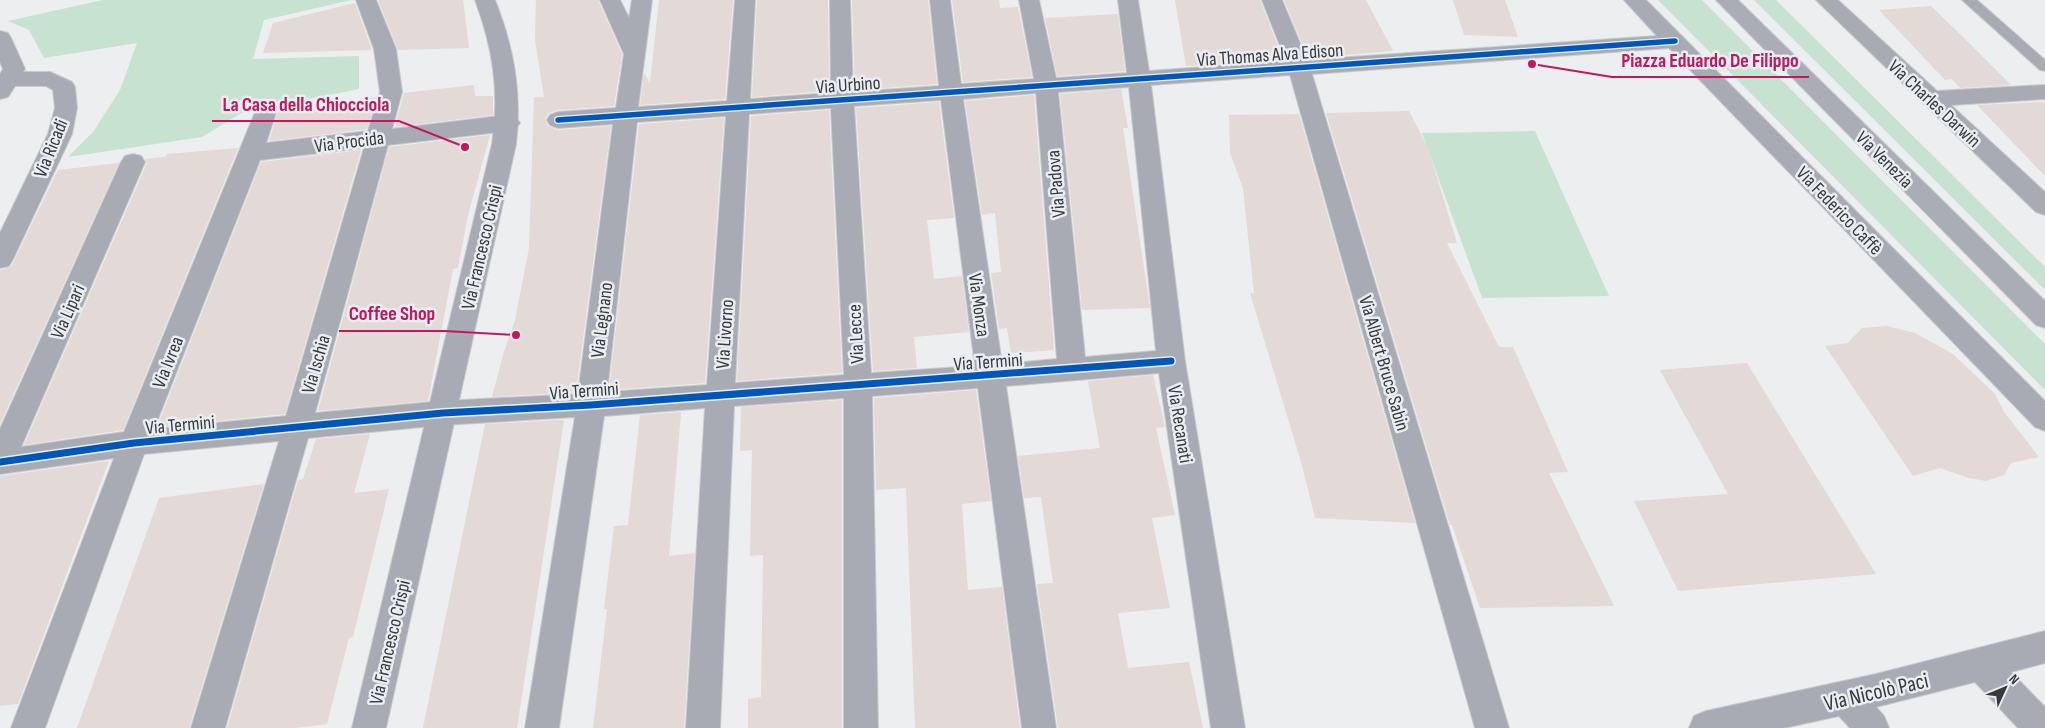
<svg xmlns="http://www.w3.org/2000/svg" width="2045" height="728" font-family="'Sofia Sans Condensed',sans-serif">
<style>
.green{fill:#c8e2d2}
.building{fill:#e3d9d6}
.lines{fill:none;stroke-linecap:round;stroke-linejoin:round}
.service-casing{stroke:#c9cacb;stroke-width:2}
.minor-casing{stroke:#c9cacb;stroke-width:2}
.tertiary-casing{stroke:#c9cacb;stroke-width:2}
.primary-casing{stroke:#c9cacb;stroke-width:2}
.service{fill:#a9abb4;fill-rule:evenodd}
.minor{fill:#a9abb4;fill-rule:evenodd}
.tertiary{fill:#a9abb4;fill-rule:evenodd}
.primary{fill:#abadb6;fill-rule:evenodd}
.cycleway-far1-casing{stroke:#eaeef2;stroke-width:8}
.cycleway-casing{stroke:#eaeef2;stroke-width:10}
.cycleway-far1{stroke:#0057b8;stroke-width:5.5}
.cycleway{stroke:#0057b8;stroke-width:7}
.labels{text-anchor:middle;stroke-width:5;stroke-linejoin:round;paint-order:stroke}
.street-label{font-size:19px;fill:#37393b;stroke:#eaeef2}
.near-street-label{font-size:22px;fill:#37393b;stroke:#eaeef2}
.leader{fill:none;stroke:#c2185b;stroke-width:2}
.callout-dot{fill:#c2185b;stroke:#eaeef2;stroke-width:2}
.callout-label{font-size:20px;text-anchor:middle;font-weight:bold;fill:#c2185b;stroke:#eaeef2;stroke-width:5;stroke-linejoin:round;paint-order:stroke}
</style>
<rect width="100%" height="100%" fill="#eceef0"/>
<g class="green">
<polygon points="103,0 352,0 264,20 253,59 359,56 359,89 243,112 202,137 68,157 93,132 120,90 137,43 44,58 29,30 8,21"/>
<polygon points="1658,0 1702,0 2045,344 2045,390"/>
<polygon points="1754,0 1776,0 2045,267 2045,290"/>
<polygon points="1535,131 1609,296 1482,298 1422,133"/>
</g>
<g class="building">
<polygon points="378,0 463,0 469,48 398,50"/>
<polygon points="536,0 598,0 622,54 614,106 558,110 549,113 545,119 548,126 558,130 611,126 576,392 492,397 503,355 515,320 529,248 534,97 544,97 535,40"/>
<polygon points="659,0 733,0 725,99 640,105 644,73 650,83"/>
<polygon points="757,0 828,0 829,91 752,97"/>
<polygon points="852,0 928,0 937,84 855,90"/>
<polygon points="952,0 999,0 1000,8 1018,7 1032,77 963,82"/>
<polygon points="1175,0 1260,0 1283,59 1186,66"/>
<polygon points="1284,0 1366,0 1393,51 1308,58"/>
<polygon points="1453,0 1505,0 1518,37 1464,35"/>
<polygon points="355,3 372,50 263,53 273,23"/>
<polygon points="1931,6 1965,39 2011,85 1960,88 1952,79 1945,80 1879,10"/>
<polygon points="1118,14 1125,71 1057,76 1045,18"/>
<polygon points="474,85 475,96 493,96 493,115 395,127 404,93"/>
<polygon points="1121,89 1128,128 1123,128 1150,308 1082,310 1060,94"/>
<polygon points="1034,95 1054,350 1011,353 1007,328 999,329 991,273 1001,272 995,213 982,215 965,101"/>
<polygon points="377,97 367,129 269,141 279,109"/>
<polygon points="939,102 954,218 927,220 934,279 962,276 969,332 914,337 917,368 873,371 856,108"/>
<polygon points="2045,102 2045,176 1977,105"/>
<polygon points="829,110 842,373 737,381 751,116"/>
<polygon points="1409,111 1428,148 1457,243 1447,243 1499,347 1513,347 1568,472 1549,473 1614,606 1480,608 1452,525 1450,525 1326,113"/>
<polygon points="1299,114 1415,523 1315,518 1301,462 1250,293 1254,294 1243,188 1230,153 1229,115"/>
<polygon points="724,118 705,383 609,390 639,124"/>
<polygon points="490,135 468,215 458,268 453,269 428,401 318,411 389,147"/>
<polygon points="238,148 123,430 24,445 147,163 145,159 165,157 167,154"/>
<polygon points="361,150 285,414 157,427 261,162"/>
<polygon points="119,163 0,424 0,270 11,267 58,170"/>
<polygon points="1887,326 1915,333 1953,354 1995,394 2004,412 2039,457 2011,463 2004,475 1986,481 1969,478 1940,468 1913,476 1825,346 1848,343 1862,328"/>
<polygon points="1747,363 1876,574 1678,591 1634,501 1728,494 1660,370"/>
<polygon points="1153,375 1165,427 1156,428 1175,515 1152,518 1170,608 1118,613 1128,668 1189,662 1203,728 1058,728 1037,584 1053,583 1041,497 1024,498 1018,456 1100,448 1088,381"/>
<polygon points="976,390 991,501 962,504 968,590 1002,587 1020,728 915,728 906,488 876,490 874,398"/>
<polygon points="842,400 842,728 748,728 748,699 761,697 763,555 750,556 752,450 740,451 741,407"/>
<polygon points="681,412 669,556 695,553 684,728 593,728 607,609 604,609 614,526 628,525 640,415"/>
<polygon points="564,420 517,728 423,728 485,424"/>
<polygon points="370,434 354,493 389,489 353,637 349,638 327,724 295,728 227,728 298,480 303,479 316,439"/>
<polygon points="109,461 18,704 0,706 0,476"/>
<polygon points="264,484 189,728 77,728 159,498"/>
</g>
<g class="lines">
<defs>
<polygon id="service" points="1962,0 1977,0 2045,60 2045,71 2040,70"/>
<g id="minor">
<path d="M356,0H376L396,49L402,92L392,129L508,115L516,118L520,123L516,128L508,131L388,145L315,413L443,401L578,394L613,124L558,128L550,125L547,120L550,115L558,112L616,108L624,54L600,0H620L629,18L632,0H652L638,107L727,101L735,0H755L750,99L831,93L830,0H850L853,92L939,86L930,0H950L961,84L1034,79L1019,0H1039L1056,78L1127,73L1118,0H1138L1149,71L1286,61L1262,0H1282L1307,60L1657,36L1624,0H1646L2045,401V431L2035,427L1669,48L1312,74L1509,728H1475L1290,75L1151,85L1185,361L1245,728H1211L1159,373L1006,386L1056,728H1022L978,388L872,396L878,728H844V398L734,406L720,728H686L705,408L604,416L559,728H525L575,417L443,425L308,438L225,728H191L279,441L144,454L45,728H11L114,458L0,474V429L121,162L125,156L133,154L141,156L145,162L21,447L124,432L258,105L266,102L274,105L277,110L266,143L368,131L380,92L374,49ZM1129,87L1156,351L1085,357L1058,92ZM1036,93L1057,359L1002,364L963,99ZM941,100L975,366L871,373L854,106ZM831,108L844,375L735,383L749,114ZM726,116L707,385L607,392L637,122ZM364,148L286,416L154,429L260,160Z"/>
<polygon points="1816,0 1838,0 1937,91 2045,85 2045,99 1951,105 2045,192 2045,215 2036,212"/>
<polygon points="0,31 8,33 11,38 25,69 23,72 50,72 72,82 75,87 77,108 72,134 13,259 9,266 0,268 0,233 48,134 55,108 53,90 46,86 15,86 8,97 0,99 0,74 3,69 0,62"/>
<polygon points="2045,631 2045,663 2011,672 2045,707 2045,728 2018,728 1975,682 1876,707 1884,716 1889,728 1850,728 1839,716 1784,728 1689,728 1694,716 1706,711 1876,674"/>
</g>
<path id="tertiary" d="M475,0H495C514,48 522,93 516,144L386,728H352L492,144C500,93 493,48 475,0Z"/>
<polygon id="primary" points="1716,0 1738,0 2045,301 2045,328 2036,325"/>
</defs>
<use href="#service" class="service-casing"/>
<use href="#minor" class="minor-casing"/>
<use href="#tertiary" class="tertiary-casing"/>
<use href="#primary" class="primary-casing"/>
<use href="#service" class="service"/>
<use href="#minor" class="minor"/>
<use href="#tertiary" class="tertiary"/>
<use href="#primary" class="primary"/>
<defs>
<polyline id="cycleway-far1" points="558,120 1675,41"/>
<polyline id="cycleway" points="0,462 134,443 443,413 591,405 1171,361"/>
</defs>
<use href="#cycleway-far1" class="cycleway-far1-casing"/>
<use href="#cycleway" class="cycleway-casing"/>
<use href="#cycleway-far1" class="cycleway-far1"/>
<use href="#cycleway" class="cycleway"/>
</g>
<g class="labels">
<g class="street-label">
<text transform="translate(1270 54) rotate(-4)" y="7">Via Thomas Alva Edison</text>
<text transform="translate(848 84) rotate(-4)" y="7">Via Urbino</text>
<text transform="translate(1935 103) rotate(43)" y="7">Via Charles Darwin</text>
<text transform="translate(349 141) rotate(-7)" y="7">Via Procida</text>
<text transform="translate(50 148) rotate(-68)" y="7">Via Ricadi</text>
<text transform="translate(1885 159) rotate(45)" y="7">Via Venezia</text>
<text transform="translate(1055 184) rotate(-95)" y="7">Via Padova</text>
<text transform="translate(1840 210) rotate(46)" y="7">Via Federico Caffè</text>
<text transform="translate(481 247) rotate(-77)" y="7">Via Francesco Crispi</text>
<text transform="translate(980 305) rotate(82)" y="7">Via Monza</text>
<text transform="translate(67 311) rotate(-66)" y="7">Via Lipari</text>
<text transform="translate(601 320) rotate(-83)" y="7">Via Legnano</text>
<text transform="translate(724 334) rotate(-86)" y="7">Via Livorno</text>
<text transform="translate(855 334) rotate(-93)" y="7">Via Lecce</text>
<text transform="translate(988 361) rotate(-4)" y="7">Via Termini</text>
<text transform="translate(167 362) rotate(-68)" y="7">Via Ivrea</text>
<text transform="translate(1385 363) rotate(74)" y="7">Via Albert Bruce Sabin</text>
<text transform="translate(315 364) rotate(-74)" y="7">Via Ischia</text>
<text transform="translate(584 390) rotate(-4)" y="7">Via Termini</text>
<text transform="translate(180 424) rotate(-5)" y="7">Via Termini</text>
<text transform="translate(1181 424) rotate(81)" y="7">Via Recanati</text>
<text transform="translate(389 642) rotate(-77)" y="7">Via Francesco Crispi</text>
</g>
<g class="near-street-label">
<text transform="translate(1876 691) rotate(-13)" y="8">Via Nicolò Paci</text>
</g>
</g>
<path class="leader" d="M1532 64L1612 77H1809M465 147L399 121H212M516 335L445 331H339"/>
<g class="callout-dot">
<circle cx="1532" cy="64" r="5"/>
<circle cx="465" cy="147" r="5"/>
<circle cx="516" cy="335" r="5"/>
</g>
<g class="callout-label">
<text x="1710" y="67">Piazza Eduardo De Filippo</text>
<text x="306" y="111">La Casa della Chiocciola</text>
<text x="392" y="320">Coffee Shop</text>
</g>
<g transform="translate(2005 688) rotate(46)" stroke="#eaeef2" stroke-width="4" paint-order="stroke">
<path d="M0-4L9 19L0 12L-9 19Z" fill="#37393b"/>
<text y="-8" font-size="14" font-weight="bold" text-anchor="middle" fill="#37393b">N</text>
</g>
</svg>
